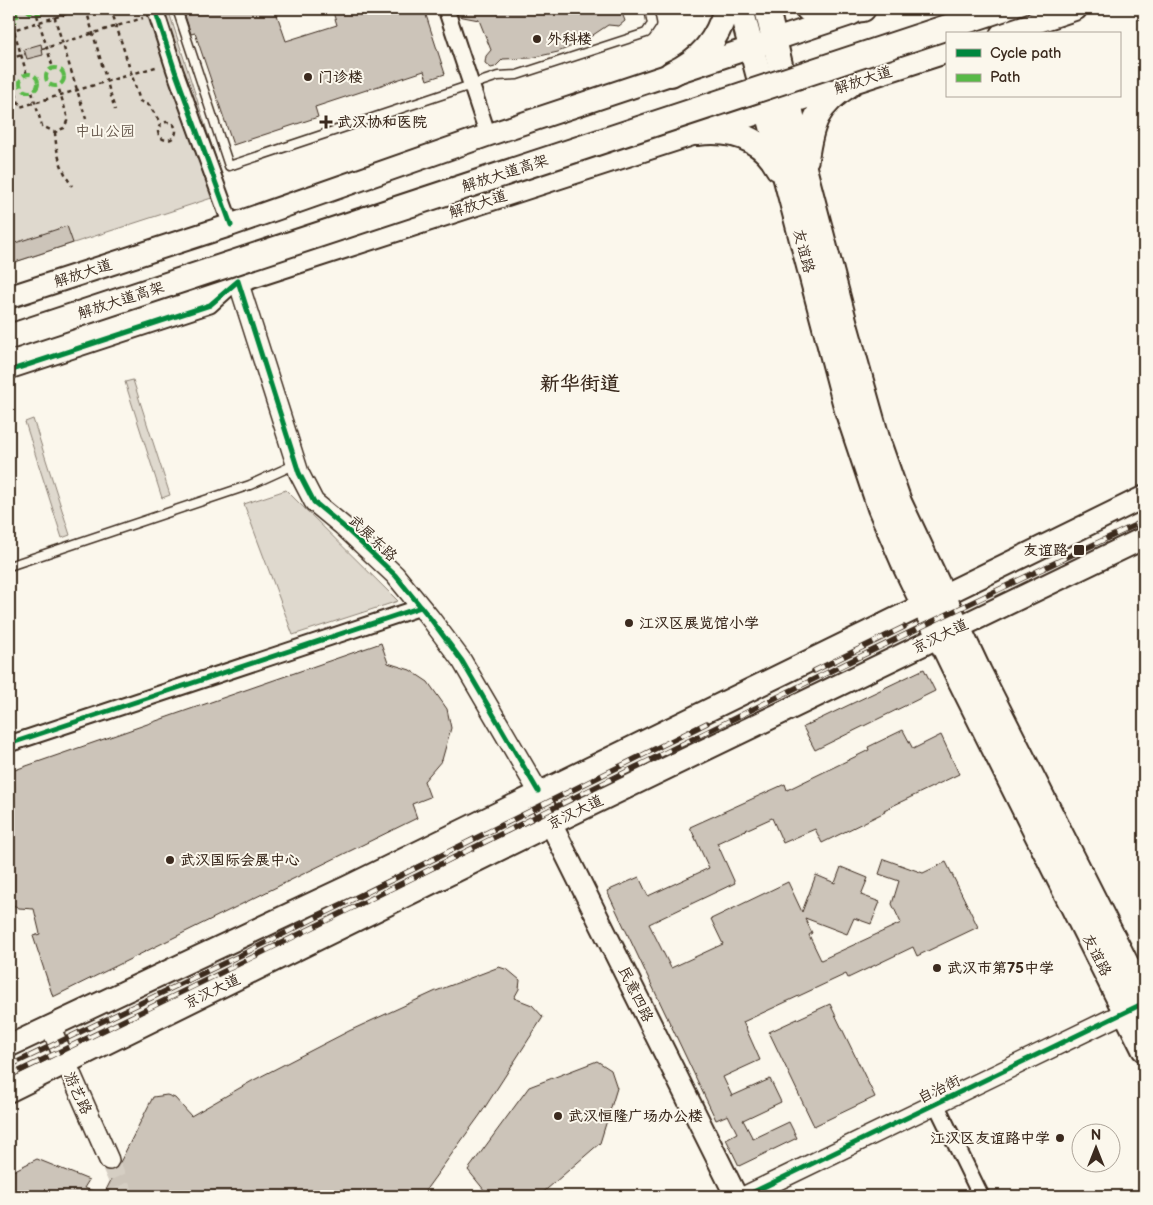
<svg xmlns="http://www.w3.org/2000/svg" width="1153" height="1205" font-family="'Balsamiq Sans','LXGW WenKai TC',sans-serif">
<style>
.green{fill:#dfd9ce;stroke:#8d8276}
.building{fill:#ccc4b9;stroke:#3b2a1e}
.lines{fill:none;stroke-linecap:round;stroke-linejoin:round}
.tertiary-tunnel{stroke:#d5cec3;stroke-width:19;stroke-dasharray:19 9;stroke-linecap:butt}
.service-casing{stroke:#3b2a1e;stroke-width:11}
.minor-casing{stroke:#3b2a1e;stroke-width:19}
.tertiary-casing{stroke:#3b2a1e;stroke-width:22}
.secondary-casing{stroke:#3b2a1e;stroke-width:25}
.primary-casing{stroke:#3b2a1e;stroke-width:28}
.path{stroke:#3b2a1e;stroke-width:2.5;stroke-dasharray:4 4;stroke-linecap:butt}
.service{stroke:#fbf7ec;stroke-width:8}
.minor{stroke:#fbf7ec;stroke-width:15}
.tertiary{stroke:#fbf7ec;stroke-width:19}
.secondary{stroke:#fbf7ec;stroke-width:21}
.primary{stroke:#fbf7ec;stroke-width:24}
.rail-casing{stroke:#3b2a1e;stroke-width:5.5}
.rail{stroke:#fbf7ec;stroke-width:4;stroke-dasharray:11;stroke-linecap:butt}
.primary-bridge-casing{stroke:#3b2a1e;stroke-width:28;stroke-linecap:butt}
.primary-bridge{stroke:#fbf7ec;stroke-width:24}
.quiet{stroke:#58b947;stroke-width:4;stroke-dasharray:8 4;stroke-linecap:butt}
.cycleway-casing{stroke:#fbf7ec;stroke-width:8}
.cycleway{stroke:#00873e;stroke-width:5}
.poi-dot{fill:#3b2a1e;stroke:#fbf7ec;stroke-width:2}
.labels{text-anchor:middle;stroke-width:4;stroke-linejoin:round;paint-order:stroke}
.poi-label{font-size:15px;font-weight:bold;fill:#3b2a1e;stroke:#fbf7ec;text-anchor:start}
.street-label{font-size:15px;fill:#3b2a1e;stroke:#fbf7ec}
.park-label{font-size:15px;fill:#64564a;stroke:#fbf7ec}
.district-label{font-size:20px;font-weight:bold;fill:#3b2a1e;stroke:#fbf7ec}
</style>
<rect width="100%" height="100%" fill="#fbf7ec"/>
<filter id="ink" filterUnits="userSpaceOnUse"><feTurbulence type="fractalNoise" baseFrequency=".02" numOctaves="2"/><feDisplacementMap in="SourceGraphic" scale="10" xChannelSelector="R" yChannelSelector="G"/><feConvolveMatrix kernelMatrix="1 2 1 2 8 2 1 2 1" color-interpolation-filters="sRGB"/></filter>
<g filter="url(#ink)">
<g class="green">
<polygon points="9,9 168,9 227,193 9,264"/>
<polygon points="133,380 170,495 162,498 125,382"/>
<polygon points="33,419 70,535 62,538 25,422"/>
<polygon points="286,490 398,601 293,635 244,504"/>
</g>
<g class="building">
<polygon points="183,9 275,9 286,41 337,25 332,9 424,9 445,74 427,80 424,71 315,107 318,117 233,145 195,33 191,34"/>
<polygon points="456,9 610,9 622,13 625,21 619,26 608,25 584,41 558,52 531,58 503,59 495,67 491,68 485,63 486,56 491,50 479,20 458,16"/>
<polygon points="41,44 43,55 27,59 24,49"/>
<polygon points="67,226 73,243 9,264 9,245"/>
<polygon points="381,643 388,663 410,670 428,682 447,709 451,728 442,760 424,781 430,797 412,804 417,818 53,997 33,936 40,934 34,909 19,908 9,903 9,772"/>
<polygon points="924,669 935,691 815,750 803,727"/>
<polygon points="903,730 913,749 941,735 959,774 884,810 885,812 822,843 815,829 783,843 772,818 717,843 735,883 649,924 671,968 723,944 711,919 788,882 802,912 816,875 835,883 841,867 868,878 861,895 880,902 871,924 854,918 847,934 805,918 812,933 809,935 821,960 901,923 892,904 899,881 879,874 884,859 923,873 946,862 978,927 917,956 913,947 848,978 846,974 743,1022 760,1060 723,1077 732,1096 770,1079 781,1102 743,1120 753,1139 789,1122 797,1138 739,1166 726,1139 737,1133 728,1115 716,1120 607,891 639,877 648,896 709,868 690,827 785,784 787,790 869,750 868,747"/>
<polygon points="499,967 508,970 520,980 519,989 514,998 532,1005 543,1017 480,1115 425,1191 426,1196 187,1196 175,1190 163,1196 103,1196 153,1097 167,1095 175,1098 191,1116 252,1081 349,1031 436,991"/>
<polygon points="830,1004 875,1097 814,1126 769,1032"/>
<polygon points="597,1061 611,1070 617,1088 600,1143 539,1196 489,1196 468,1170 529,1087"/>
<polygon points="37,1159 89,1180 84,1188 103,1194 102,1196 9,1196 9,1173"/>
</g>
<g class="lines">
<polyline class="tertiary-tunnel" points="109,1160 125,1196"/>
<defs>
<g id="service">
<polyline points="177,9 229,166 498,76 517,75 646,33 652,24 649,9"/>
<polyline points="9,566 250,485 296,464"/>
</g>
<g id="minor">
<polyline points="155,9 175,71 231,225"/>
<polyline points="446,9 488,135"/>
<polyline points="9,371 210,305 230,287"/>
<polyline points="9,744 421,607"/>
<polyline points="936,1104 981,1196"/>
</g>
<g id="tertiary">
<polyline points="238,281 299,473 314,502 343,526 395,575 430,618 462,661 538,791"/>
<polyline points="50,1026 109,1160"/>
<polyline points="745,1196 1136,1007"/>
</g>
<g id="secondary">
<polyline points="1001,34 1076,9"/>
<polyline points="9,297 231,225 488,135 852,14"/>
<polyline points="9,356 947,52"/>
<polyline points="538,791 551,824 736,1196"/>
<polyline points="9,1046 347,887 1144,497"/>
<polyline points="9,1091 551,824 1144,538"/>
</g>
<g id="primary">
<polyline points="741,9 847,410 880,508 906,568 961,682 1144,1049"/>
<polyline points="767,9 804,168 846,328 879,445 899,502 979,672 1144,999"/>
<polyline points="808,9 834,12 863,9"/>
<path d="M671,74C701,60 717,41 726,9"/>
<path d="M697,133C730,129 761,136 778,168"/>
<path d="M806,159C811,123 817,105 849,85"/>
</g>
</defs>
<use href="#service" class="service-casing"/>
<use href="#minor" class="minor-casing"/>
<use href="#tertiary" class="tertiary-casing"/>
<use href="#secondary" class="secondary-casing"/>
<use href="#primary" class="primary-casing"/>
<g class="path">
<polyline points="52,9 86,119"/>
<polyline points="86,9 115,110"/>
<polyline points="111,9 140,101 149,105 161,124"/>
<polyline points="37,15 53,68"/>
<polyline points="12,24 27,75"/>
<polyline points="9,31 83,9"/>
<polyline points="42,49 143,18"/>
<polyline points="9,59 25,54"/>
<polyline points="9,70 20,107 159,66"/>
<polyline points="32,92 42,126 55,132 64,128 68,119 58,86"/>
<circle cx="167" cy="131" r="9"/>
<path d="M55,132C56,152 61,170 72,186"/>
</g>
<use href="#service" class="service"/>
<use href="#minor" class="minor"/>
<use href="#tertiary" class="tertiary"/>
<use href="#secondary" class="secondary"/>
<use href="#primary" class="primary"/>
<defs>
<g id="rail">
<polyline points="814,671 904,627"/>
<polyline points="9,1066 243,954 707,723"/>
<path d="M9,1076C388,894 762,699 1144,521"/>
</g>
</defs>
<use href="#rail" class="rail-casing"/>
<use href="#rail" class="rail"/>
<defs>
<polyline id="primary-bridge" points="9,337 1002,9"/>
</defs>
<use href="#primary-bridge" class="primary-bridge-casing"/>
<use href="#primary-bridge" class="primary-bridge"/>
<g class="quiet">
<polyline points="26,9 33,15 40,13 43,9"/>
<polyline points="9,25 18,19 15,9"/>
<circle cx="55" cy="77" r="9"/>
<circle cx="29" cy="83" r="9"/>
</g>
<defs>
<g id="cycleway">
<polyline points="155,9 175,71 231,225"/>
<polyline points="9,371 210,305 238,281 299,473 314,502 343,526 395,575 430,618 462,661 538,791"/>
<polyline points="9,744 421,607"/>
<polyline points="745,1196 1144,1003"/>
</g>
</defs>
<use href="#cycleway" class="cycleway-casing"/>
<use href="#cycleway" class="cycleway"/>
</g>
</g>
<g class="poi-dot">
<circle cx="537" cy="39" r="5"/>
<circle cx="308" cy="77" r="5"/>
<path d="M323.5 114.5h5v5h5v5h-5v5h-5v-5h-5v-5h5z"/>
<rect x="1073" y="544" width="12" height="12" rx="2.5"/>
<circle cx="629" cy="623" r="5"/>
<circle cx="170" cy="860" r="5"/>
<circle cx="937" cy="968" r="5"/>
<circle cx="558" cy="1116" r="5"/>
<circle cx="1060" cy="1138" r="5"/>
</g>
<g class="labels">
<g class="poi-label">
<text x="547" y="44">外科楼</text>
<text x="318" y="82">门诊楼</text>
<text x="337" y="127">武汉协和医院</text>
<text x="1068" y="555" text-anchor="end">友谊路</text>
<text x="639" y="628">江汉区展览馆小学</text>
<text x="180" y="865">武汉国际会展中心</text>
<text x="947" y="973">武汉市第75中学</text>
<text x="568" y="1121">武汉恒隆广场办公楼</text>
<text x="1050" y="1143" text-anchor="end">江汉区友谊路中学</text>
</g>
<g class="street-label">
<text transform="translate(863 80) rotate(-18)" y="5">解放大道</text>
<text transform="translate(505 173) rotate(-18)" y="5">解放大道高架</text>
<text transform="translate(478 204) rotate(-18)" y="5">解放大道</text>
<text transform="translate(804 251) rotate(75)" y="5">友谊路</text>
<text transform="translate(83 273) rotate(-18)" y="5">解放大道</text>
<text transform="translate(121 300) rotate(-18)" y="5">解放大道高架</text>
<text transform="translate(373 538) rotate(43)" y="5">武展东路</text>
<text transform="translate(940 636) rotate(-26)" y="5">京汉大道</text>
<text transform="translate(575 812) rotate(-26)" y="5">京汉大道</text>
<text transform="translate(1097 955) rotate(63)" y="5">友谊路</text>
<text transform="translate(212 991) rotate(-26)" y="5">京汉大道</text>
<text transform="translate(636 994) rotate(64)" y="5">民意四路</text>
<text transform="translate(939 1089) rotate(-26)" y="5">自治街</text>
<text transform="translate(78 1093) rotate(65)" y="5">游艺路</text>
</g>
<g class="park-label">
<text x="105" y="136">中山公园</text>
</g>
<g class="district-label">
<text x="580" y="390">新华街道</text>
</g>
</g>
<rect width="1153" height="1205" fill="none" stroke="#fbf7ec" stroke-width="30"/>
<rect x="15" y="15" width="1123" height="1175" fill="none" stroke="#3b2a1e" stroke-width="2" filter="url(#ink)"/>
<rect x="946" y="32" width="175" height="65" fill="#fbf7ec" stroke="#aea59a"/>
<rect x="956" y="49" width="25" height="8" fill="#00873e" stroke="#aea59a"/>
<text x="990" y="58" font-size="15" fill="#3b2a1e">Cycle path</text>
<rect x="956" y="74" width="25" height="8" fill="#58b947" stroke="#aea59a"/>
<text x="990" y="82" font-size="15" fill="#3b2a1e">Path</text>
<g transform="translate(1096 1148)"><circle r="24" fill="#fbf7ec" stroke="#aea59a"/>
<path d="M0-4L9 19L0 12L-9 19Z" fill="#3b2a1e"/>
<text y="-8" font-size="14" font-weight="bold" text-anchor="middle" fill="#3b2a1e">N</text>
</g>
</svg>
